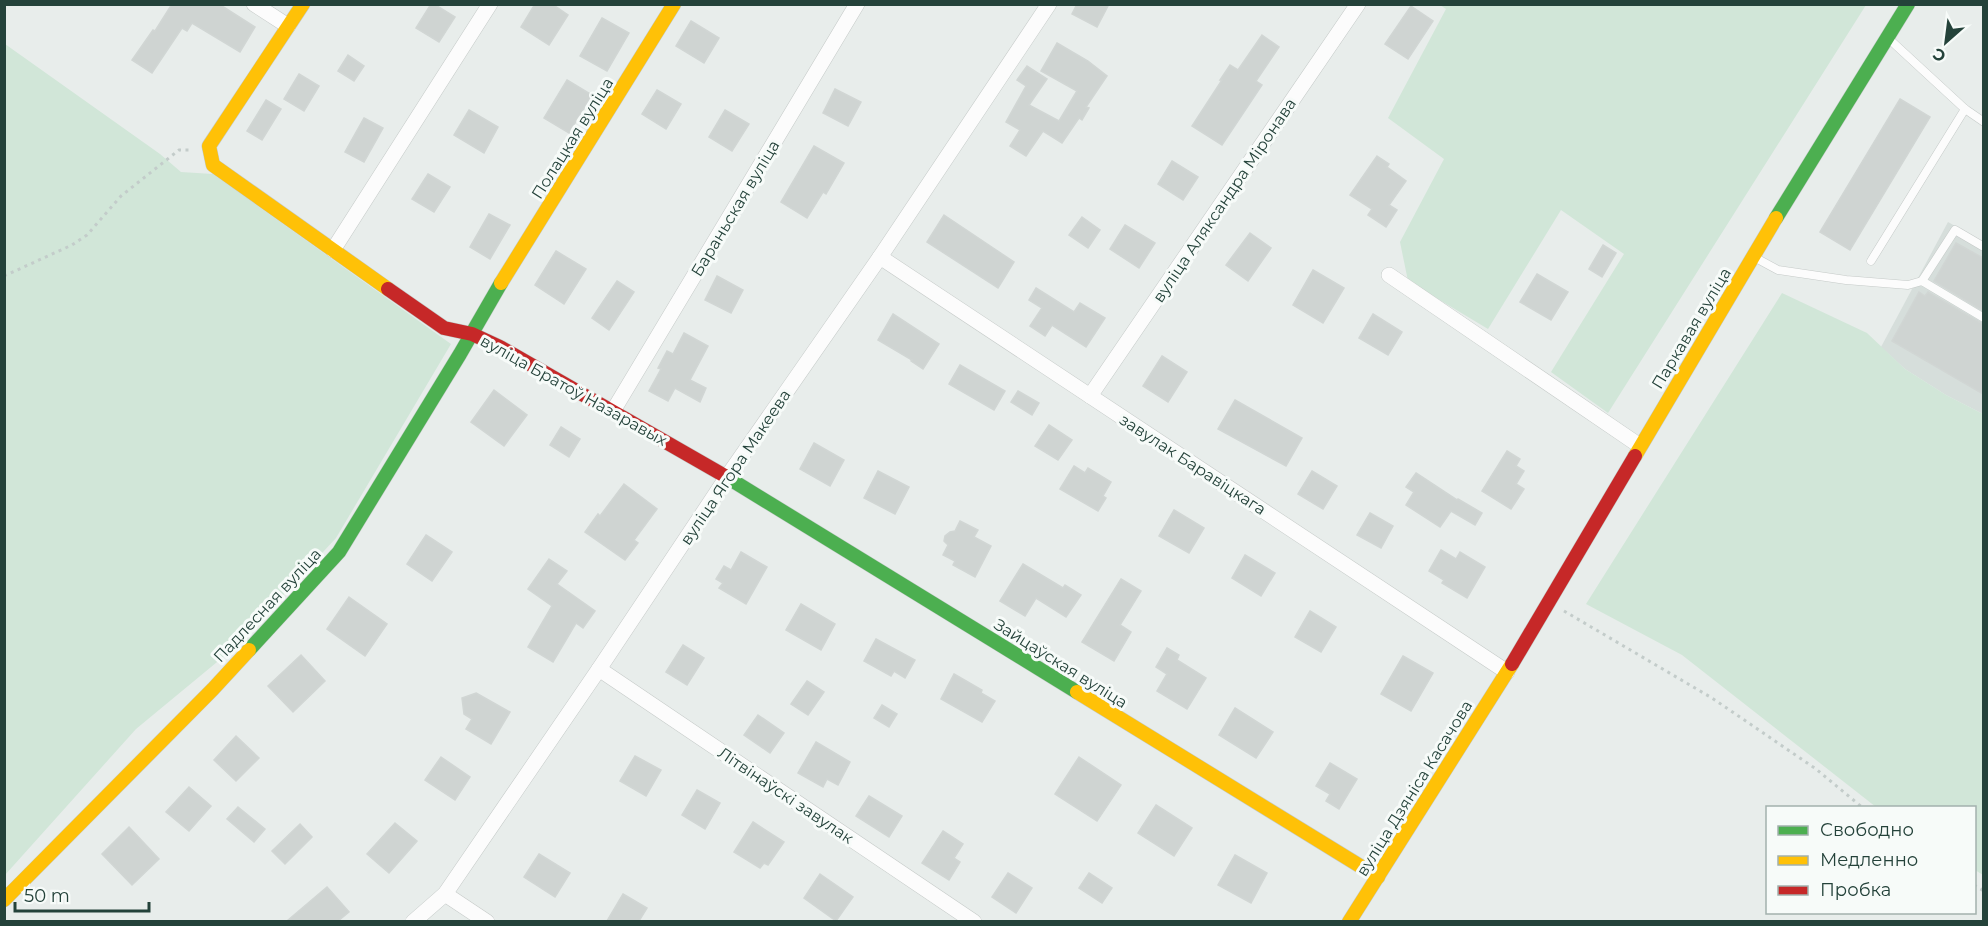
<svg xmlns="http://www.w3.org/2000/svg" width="1988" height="926" font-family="Montserrat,sans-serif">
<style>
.built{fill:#d6dedb}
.green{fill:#d1e6d8}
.building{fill:#cfd4d2;stroke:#d1d6d4;stroke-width:1.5}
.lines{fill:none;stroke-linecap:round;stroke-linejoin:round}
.lane-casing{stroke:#c5cac8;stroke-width:9}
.street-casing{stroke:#c5cac8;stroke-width:16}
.fast-casing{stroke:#c3cbc8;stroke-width:15}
.slow-casing{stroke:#c3cbc8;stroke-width:15}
.jam-casing{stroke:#c3cbc8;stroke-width:15}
.path{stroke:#c3ccca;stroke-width:3;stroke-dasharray:3 4.5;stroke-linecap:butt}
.lane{stroke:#fcfcfc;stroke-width:8}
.street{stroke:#fcfcfc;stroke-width:15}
.fast{stroke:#4caf50;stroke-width:14}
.slow{stroke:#ffc107;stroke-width:14}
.jam{stroke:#c62828;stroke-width:14}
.labels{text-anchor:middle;stroke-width:6;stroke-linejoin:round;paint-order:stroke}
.street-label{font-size:16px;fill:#24423a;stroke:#f7fbf9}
</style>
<rect width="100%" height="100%" fill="#e8edeb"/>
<polygon class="built" points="1948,222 1983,242 1983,414 1946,395 1905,369 1881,347"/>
<g class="green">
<polygon points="1440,5 1866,5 1608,413 1551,372 1624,254 1561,210 1488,329 1408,281 1400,242 1444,159 1388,118 1446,9"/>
<polygon points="5,44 160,154 181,172 213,174 451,344 336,538 234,648 136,729 5,875"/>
<polygon points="1782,293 1867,333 1905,369 1946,395 1983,414 1983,875 1975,870 1974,808 1876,807 1682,655 1586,604"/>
</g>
<g class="building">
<polygon points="172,4 219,4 255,27 240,52 192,23 187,31 182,28 152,73 132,60 153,30 155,31"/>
<polygon points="431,4 434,4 455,17 439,42 416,28"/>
<polygon points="535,4 552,4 568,15 549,45 521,27"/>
<polygon points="1077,4 1109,4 1097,27 1072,14"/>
<polygon points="1411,6 1433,21 1408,59 1385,44"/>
<polygon points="602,18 629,33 607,71 580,56"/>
<polygon points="691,21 719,38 704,63 676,46"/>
<polygon points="1262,35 1279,47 1256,81 1262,85 1222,145 1192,126 1222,80 1220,80 1230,65 1238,70"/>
<polygon points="1057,43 1088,61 1107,76 1086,107 1089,108 1082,120 1079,118 1062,143 1043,131 1026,156 1010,146 1020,130 1006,122 1026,86 1017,80 1027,66 1047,79 1029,105 1059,121 1077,91 1041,71"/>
<polygon points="348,55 364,66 354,81 338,71"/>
<polygon points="299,74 319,86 304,111 284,99"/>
<polygon points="567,80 592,95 569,133 544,118"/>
<polygon points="835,89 861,102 848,126 823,113"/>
<polygon points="657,90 681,104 666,129 642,114"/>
<polygon points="1900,99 1930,117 1850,250 1820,232"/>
<polygon points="266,100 281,109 262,140 247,131"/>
<polygon points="469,110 498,127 484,153 454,135"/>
<polygon points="725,110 749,124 732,151 709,137"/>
<polygon points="364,118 383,128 364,162 345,152"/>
<polygon points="814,146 844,163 826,194 823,192 807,218 781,202"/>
<polygon points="1377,156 1389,164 1387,167 1406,181 1389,205 1397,210 1386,227 1368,215 1372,209 1350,195"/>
<polygon points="1172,161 1198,177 1183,200 1158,184"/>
<polygon points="428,174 450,187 434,212 412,199"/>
<polygon points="489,214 510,225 490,259 470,247"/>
<polygon points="944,215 1014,262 998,288 927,242"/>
<polygon points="1082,217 1100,230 1088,248 1069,235"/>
<polygon points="1125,225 1155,243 1139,268 1110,249"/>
<polygon points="1250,233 1271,248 1248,281 1226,265"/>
<polygon points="1956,243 1983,258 1983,311 1934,281"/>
<polygon points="1603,245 1616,253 1602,277 1589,269"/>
<polygon points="556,251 586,269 564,304 535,285"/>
<polygon points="1313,270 1344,288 1323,323 1293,305"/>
<polygon points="1537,274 1568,292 1551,320 1520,302"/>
<polygon points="717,276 743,290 731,313 705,300"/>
<polygon points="617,281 634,292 609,330 592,318"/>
<polygon points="1036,288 1074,312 1080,303 1105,318 1086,347 1052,325 1045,336 1030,326 1042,308 1029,300"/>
<polygon points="1919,292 1925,296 1928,292 1983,324 1983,394 1892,341"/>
<polygon points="893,314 939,344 923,369 911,361 912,360 878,340"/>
<polygon points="1373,314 1402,332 1388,355 1359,338"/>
<polygon points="684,333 708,346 690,380 706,388 700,402 675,388 668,401 649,391 661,369 658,368 667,351 673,354"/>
<polygon points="1162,356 1187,372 1168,402 1143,386"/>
<polygon points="960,365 1005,391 994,410 949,384"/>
<polygon points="494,390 527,415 504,446 471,422"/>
<polygon points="1018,391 1039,403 1032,415 1011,402"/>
<polygon points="1235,400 1302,438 1286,466 1218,429"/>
<polygon points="1049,425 1072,440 1058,460 1035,446"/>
<polygon points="561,427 580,439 569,457 550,445"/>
<polygon points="814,443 844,460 830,486 800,469"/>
<polygon points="1507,451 1520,459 1516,466 1524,471 1516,484 1524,489 1511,509 1482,491"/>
<polygon points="1074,466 1085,473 1088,468 1111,482 1103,496 1106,498 1098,511 1060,489"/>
<polygon points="878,471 909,487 895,514 864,498"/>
<polygon points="1312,471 1337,486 1323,509 1298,494"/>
<polygon points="1416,473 1457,500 1458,499 1482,513 1475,525 1451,511 1440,527 1406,505 1414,492 1406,487"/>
<polygon points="624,484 657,509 634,540 638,543 625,560 585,532 598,514 600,516"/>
<polygon points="1174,510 1204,528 1189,553 1159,536"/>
<polygon points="1370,513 1393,526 1381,548 1357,535"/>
<polygon points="960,521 978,530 974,537 991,546 975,577 953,565 955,561 943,555 948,545 944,541 945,536 950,532 955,531"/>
<polygon points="426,535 452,552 432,581 407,564"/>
<polygon points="1441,550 1456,559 1460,552 1485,567 1467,598 1442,583 1444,580 1429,571"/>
<polygon points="741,552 767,567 746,604 719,588 723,583 716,579 724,566 731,570"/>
<polygon points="1245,555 1275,573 1261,596 1232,578"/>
<polygon points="549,559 567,571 557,584 595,611 583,628 576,623 553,662 528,647 552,606 528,589"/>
<polygon points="1023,564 1063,588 1065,585 1081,595 1066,617 1036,598 1025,616 1000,601"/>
<polygon points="1121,579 1141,591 1120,625 1131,632 1114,661 1082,642"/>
<polygon points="349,597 387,624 365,656 327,629"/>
<polygon points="801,604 835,624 821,650 786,630"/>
<polygon points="1310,611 1336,627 1321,652 1295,637"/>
<polygon points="876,639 915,660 905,678 894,671 891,676 864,661"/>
<polygon points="683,645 704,658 687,685 666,672"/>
<polygon points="1167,648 1179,655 1177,660 1206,678 1187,709 1157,691 1167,674 1156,667"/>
<polygon points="301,655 325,681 293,712 268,686"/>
<polygon points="1403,656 1433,673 1411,711 1381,694"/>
<polygon points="954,674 982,690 981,693 995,701 982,722 941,699"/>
<polygon points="807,681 824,692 808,715 791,704"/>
<polygon points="476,693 510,712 491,744 466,729 472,719 464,714 462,698"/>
<polygon points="882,705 897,714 889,727 874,718"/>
<polygon points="1235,708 1273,732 1256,758 1219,735"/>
<polygon points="758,715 784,733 770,753 744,735"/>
<polygon points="236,736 259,758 236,781 214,760"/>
<polygon points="816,742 850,762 838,785 827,779 823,787 798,773"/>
<polygon points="635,756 661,770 646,796 620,781"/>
<polygon points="441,757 470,777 455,800 425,780"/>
<polygon points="1079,757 1121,785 1097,821 1055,794"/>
<polygon points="1330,763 1357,779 1339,809 1326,801 1330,794 1316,786"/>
<polygon points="189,787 211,806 189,831 166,812"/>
<polygon points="697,790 720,803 705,829 682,815"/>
<polygon points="869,796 902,816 889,837 856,816"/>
<polygon points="1156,805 1192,828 1174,856 1138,833"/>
<polygon points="238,807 265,829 254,842 227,819"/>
<polygon points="753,822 784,842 768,865 764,863 760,868 734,852"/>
<polygon points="395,823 417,841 389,873 367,854"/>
<polygon points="300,824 312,837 285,864 272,851"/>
<polygon points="129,827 159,859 132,885 102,854"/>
<polygon points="943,831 963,844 954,858 960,862 949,880 922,863"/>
<polygon points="539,854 570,873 555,897 524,877"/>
<polygon points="1235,855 1267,873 1251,903 1218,885"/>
<polygon points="1008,873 1032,888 1016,913 992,897"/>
<polygon points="1089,873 1112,888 1102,903 1079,888"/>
<polygon points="820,874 853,897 836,921 804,898"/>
<polygon points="327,887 349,912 338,921 287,921"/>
<polygon points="623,894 647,908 639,921 607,921"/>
</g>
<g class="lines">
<defs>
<g id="lane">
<polyline points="1888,38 1965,109 1984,122"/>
<polyline points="1754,257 1778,270 1846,280 1908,285 1922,281 1984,318"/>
<polyline points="1871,261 1965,109"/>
<polyline points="1922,281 1955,230 1984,247"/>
</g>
<g id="street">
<polyline points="254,4 288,26"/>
<polyline points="333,250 490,4"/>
<polyline points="880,257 1507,672"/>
<polyline points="1389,275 1640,446"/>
<polyline points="1090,396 1358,4"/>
<polyline points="613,411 857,4"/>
<polyline points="599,669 974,922"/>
<polyline points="445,894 487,922"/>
<polyline points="413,922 445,894 599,669 727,477 880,257 1049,4"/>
</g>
<g id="fast">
<polyline points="1776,218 1908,4"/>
<polyline points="725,476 1077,692"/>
<polyline points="249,650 339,552 460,354 501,283"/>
</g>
<g id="slow">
<polyline points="303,4 209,146 213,165 388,289"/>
<polyline points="501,283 674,4"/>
<polyline points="1635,456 1776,218"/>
<polyline points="1077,692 1378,877"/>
<polyline points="4,900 213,689 249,650"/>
<polyline points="1349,922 1512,664"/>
</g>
<g id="jam">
<polyline points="388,289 444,328 472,334 500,347 725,476"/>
<polyline points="1512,664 1635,456"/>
</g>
</defs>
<use href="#lane" class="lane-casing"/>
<use href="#street" class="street-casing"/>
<use href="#fast" class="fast-casing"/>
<use href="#slow" class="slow-casing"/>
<use href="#jam" class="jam-casing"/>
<g class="path">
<polyline points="4,276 72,245 87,235 121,196 179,150 190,150"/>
<polyline points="1564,611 1712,698 1816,769 1863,808"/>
<polyline points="1974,885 1984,891"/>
</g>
<use href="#lane" class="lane"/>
<use href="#street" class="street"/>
<use href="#fast" class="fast"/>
<use href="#slow" class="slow"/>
<use href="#jam" class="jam"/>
</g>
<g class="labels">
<g class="street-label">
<text transform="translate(572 138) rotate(-58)" y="6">Полацкая вуліца</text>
<text transform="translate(1224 200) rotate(-56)" y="6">вуліца Аляксандра Міронава</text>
<text transform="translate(735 208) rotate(-59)" y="6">Бараньская вуліца</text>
<text transform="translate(1691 328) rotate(-59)" y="6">Паркавая вуліца</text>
<text transform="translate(574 390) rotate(29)" y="6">вуліца Братоў Назаравых</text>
<text transform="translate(1193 464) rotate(33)" y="6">завулак Баравіцкага</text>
<text transform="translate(735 467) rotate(-56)" y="6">вуліца Ягора Макеева</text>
<text transform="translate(267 605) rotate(-47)" y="6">Падлесная вуліца</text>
<text transform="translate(1061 663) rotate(32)" y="6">Зайцаўская вуліца</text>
<text transform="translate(1414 788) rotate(-58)" y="6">вуліца Дзяніса Касачова</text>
<text transform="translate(786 795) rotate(34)" y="6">Літвінаўскі завулак</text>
</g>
</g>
<rect width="1988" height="926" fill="none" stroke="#24423a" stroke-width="12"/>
<rect x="1766" y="806" width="210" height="108" fill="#f7fbf9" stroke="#a3b1ad" stroke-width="1.5"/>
<rect x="1778" y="826" width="30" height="9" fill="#4caf50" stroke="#a3b1ad" stroke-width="1.5"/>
<text x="1820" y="836" font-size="18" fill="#24423a">Свободно</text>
<rect x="1778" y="856" width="30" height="9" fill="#ffc107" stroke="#a3b1ad" stroke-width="1.5"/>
<text x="1820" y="866" font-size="18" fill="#24423a">Медленно</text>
<rect x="1778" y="886" width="30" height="9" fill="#c62828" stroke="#a3b1ad" stroke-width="1.5"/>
<text x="1820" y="896" font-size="18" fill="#24423a">Пробка</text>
<g transform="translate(1946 42) rotate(208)" stroke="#f7fbf9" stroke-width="4.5" paint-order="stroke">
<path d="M0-4.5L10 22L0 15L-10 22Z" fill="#24423a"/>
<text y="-9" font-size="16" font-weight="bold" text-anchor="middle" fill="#24423a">С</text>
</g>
<path d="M15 902v9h134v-9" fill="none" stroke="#24423a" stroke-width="3"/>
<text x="24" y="902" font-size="18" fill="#24423a" stroke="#f7fbf9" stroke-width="4.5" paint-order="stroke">50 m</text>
</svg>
